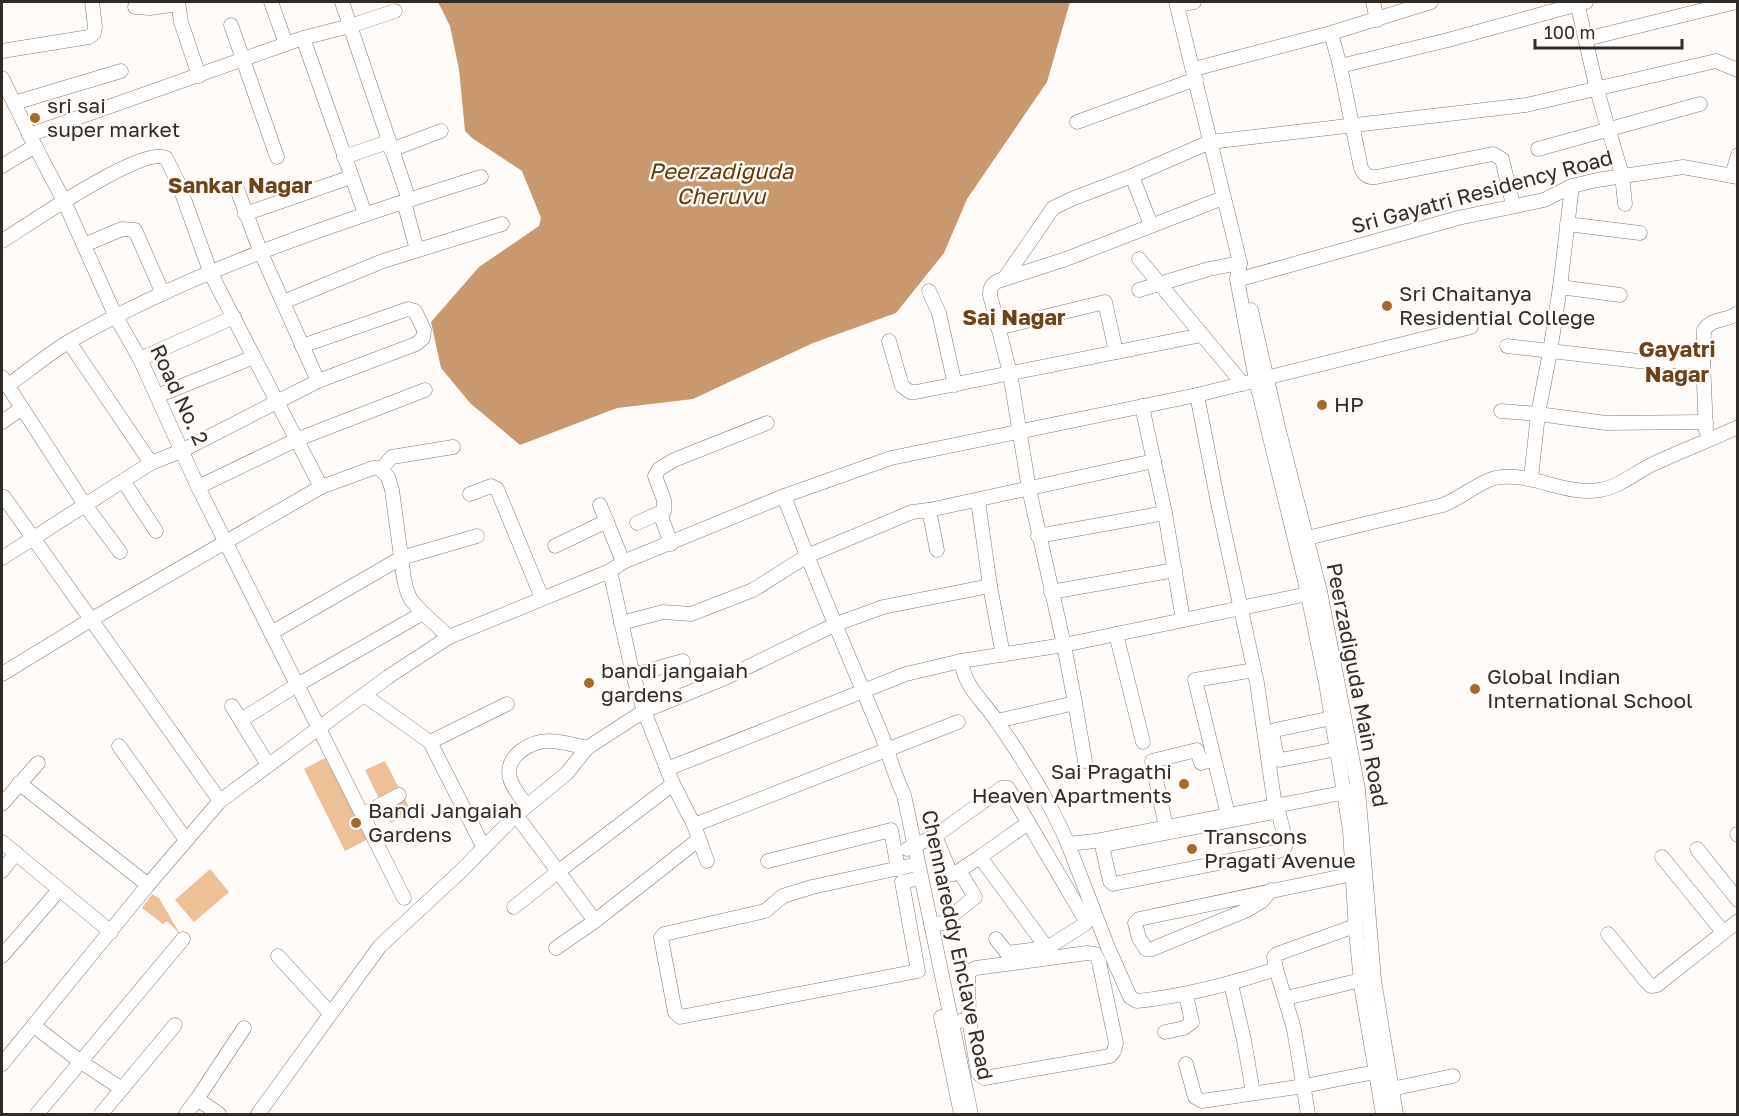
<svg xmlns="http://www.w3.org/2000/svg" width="1739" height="1116" font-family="'Golos Text',sans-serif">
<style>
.green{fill:#efbf96}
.water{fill:#c9986d}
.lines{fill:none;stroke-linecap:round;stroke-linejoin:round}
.minor-casing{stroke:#867669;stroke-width:15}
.minor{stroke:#fff;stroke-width:14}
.poi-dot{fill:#a6692d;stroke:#fefbf8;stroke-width:2}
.labels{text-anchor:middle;stroke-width:5;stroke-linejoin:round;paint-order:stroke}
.poi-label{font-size:21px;fill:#312a25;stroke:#fefbf8;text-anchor:start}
.street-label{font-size:21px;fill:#312a25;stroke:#fefbf8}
.water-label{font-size:22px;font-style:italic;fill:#653700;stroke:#fefbf8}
.neighbourhood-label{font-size:22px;font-weight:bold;fill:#6c4219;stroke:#fefbf8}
</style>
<rect width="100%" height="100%" fill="#fefbf8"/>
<g class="green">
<polygon points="325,758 368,839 345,851 304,769"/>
<polygon points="385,761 411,811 391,823 365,770"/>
<polygon points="210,869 229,892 194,922 175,900"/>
<polygon points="152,894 159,898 180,934 167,921 163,924 142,908"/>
</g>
<polygon class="water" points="438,2 1070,2 1047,82 967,199 944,253 896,313 813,343 693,399 617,408 520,445 470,403 441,368 431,322 479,267 539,226 541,218 522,171 472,138 465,131 459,69 450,26"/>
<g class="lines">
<defs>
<g id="minor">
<polyline points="178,2 181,22 199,76"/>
<polyline points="271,2 286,44"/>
<polyline points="342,2 409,200"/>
<polyline points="1176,2 1240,263 1237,279 1256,380 1306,585 1326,683 1350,830 1356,932 1362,991 1383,1114"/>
<polyline points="1373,2 1377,20"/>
<polyline points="1577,2 1597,90 1622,175 1625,204"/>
<polyline points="1177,5 1194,2"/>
<polyline points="135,7 150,8 178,4"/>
<polyline points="231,25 277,157"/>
<path d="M1331,33L1340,66L1361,168C1364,175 1369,178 1376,177L1493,154L1502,159L1513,205"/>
<polyline points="303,38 365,214"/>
<polyline points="1586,39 1736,2"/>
<polyline points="2,51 89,37 94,33 95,27 92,2"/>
<polyline points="1340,66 1448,40 1586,2"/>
<polyline points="1194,69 1331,33 1431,2"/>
<polyline points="2,78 35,146 64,201 116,317 140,359 198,487 404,898"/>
<polyline points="14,103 121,71"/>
<polyline points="1077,122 1196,79"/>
<polyline points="29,135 303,38 350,26 395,11"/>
<polyline points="1538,149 1700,104"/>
<polyline points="391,150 441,131"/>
<polyline points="344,157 388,142"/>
<polyline points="2,166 35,146"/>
<polyline points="1132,176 1151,225"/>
<polyline points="1732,176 1738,155"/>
<polyline points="237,189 261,253 318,381"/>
<polyline points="404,202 417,250"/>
<polyline points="245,214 351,177"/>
<polyline points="1567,224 1640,233"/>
<path d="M2,241C26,226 143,145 166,158L178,182L211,274L321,487"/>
<polyline points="84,245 122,229 135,230 163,294"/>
<polyline points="1139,259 1243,384"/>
<polyline points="1244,278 1458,218 1544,200 1572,186 1597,180 1683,167 1738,177"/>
<polyline points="1004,279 1053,208 1074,198 1132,176 1210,142 1526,105 1716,61 1738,70"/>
<polyline points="1560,287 1620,295"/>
<polyline points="1139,290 1209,269 1240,263"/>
<polyline points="929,291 939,313 955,385"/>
<polyline points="283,302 383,261 502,224"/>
<polyline points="1251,310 1278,427 1320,591 1358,789 1374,980 1396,1114"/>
<polyline points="998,328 1105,302 1116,352"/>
<polyline points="889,341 902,386 910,392 916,392 1202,335"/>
<polyline points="69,342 151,463"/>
<polyline points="1507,346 1638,361 1703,361"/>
<polyline points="140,359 234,317"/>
<polyline points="2,377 85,505 120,552"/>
<path d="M7,386C28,371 48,354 70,341C195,269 344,220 481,177"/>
<polyline points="1197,395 1218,503 1257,683 1275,806"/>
<polyline points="157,396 254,357"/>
<polyline points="1142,406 1165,513 1183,620"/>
<polyline points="1501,411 1538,414 1606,423 1706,422"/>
<polyline points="2,422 22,408"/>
<path d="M1706,431L1703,361L1704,330C1713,317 1726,322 1738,313"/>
<polyline points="381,469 392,457 453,447"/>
<polyline points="1531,478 1538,414 1550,352 1560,287 1572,186"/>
<polyline points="124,482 156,531"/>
<polyline points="198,487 298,439 425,390"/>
<polyline points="470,494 491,486 497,489 542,598"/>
<path d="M784,496C813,574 846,650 878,726C888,749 893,773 904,795L971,1114"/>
<polyline points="4,497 220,801"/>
<polyline points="978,501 990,586 1003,655"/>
<polyline points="600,505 623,562"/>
<polyline points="660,513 671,544"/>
<polyline points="637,523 664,511 664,500 655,476 659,469 674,460 767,423"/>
<polyline points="1038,536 1165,513"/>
<path d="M1307,538L1443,505C1459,499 1481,481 1495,478C1532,471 1564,496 1600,490C1619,487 1636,472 1653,464C1681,451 1710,440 1738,427"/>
<polyline points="555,546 607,521"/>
<polyline points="937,550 929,510 1154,461"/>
<polyline points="2,558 151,463 181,451 318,381 416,344 423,338 424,330 415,311 408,309 302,346"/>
<polyline points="610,571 633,675 644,711 673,784 694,825 707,861"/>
<polyline points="1051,592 1175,570"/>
<polyline points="621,623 663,612 691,614 753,590 807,556 912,512 929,510"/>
<polyline points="271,633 401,558 477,536"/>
<polyline points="1116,634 1143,742"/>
<path d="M961,661C966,690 983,700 998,723C1023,759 1051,804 1068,844L1095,841L1352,791"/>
<polyline points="2,674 92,619 321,487 373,468 379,468 388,477 392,490 404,579 407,591 411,600 423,613 449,637"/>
<polyline points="633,675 683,661"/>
<polyline points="364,695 430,742 484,848"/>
<polyline points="1075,703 1085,761"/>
<polyline points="232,706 268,765"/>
<polyline points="1332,718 1275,730 1272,733 1277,757 1280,760 1337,749"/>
<polyline points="241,720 297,685 423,613"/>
<path d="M997,721L1075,703L1064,645L1029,489L1010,373L990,295C990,288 991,285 998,281L1066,259L1223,198"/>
<polyline points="430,742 507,704"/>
<polyline points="119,746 186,840"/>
<polyline points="667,769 906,674 961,661 1064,645 1308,594"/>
<polyline points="19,783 148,885"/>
<polyline points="2,804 38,763"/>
<path d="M527,806C521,797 512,788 510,778C504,756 531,741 549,741C561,741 575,745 587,748"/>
<polygon points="1274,812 1279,814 1286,843 1285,847 1279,851 1113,884 1110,881 1103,850 1104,847 1109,844"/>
<polyline points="362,815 399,795"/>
<polyline points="1228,815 1195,680 1254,670"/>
<polyline points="694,825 958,722"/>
<polyline points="1166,827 1152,761 1197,750 1201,763 1214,759"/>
<polyline points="1737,834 1738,835"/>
<polyline points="935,836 1002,788 1008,788 1086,921 1085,924 1047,948"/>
<polyline points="2,842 111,932"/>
<path d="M1068,844L1107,945L1130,997L1137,1001C1185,996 1230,984 1276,969L1274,957L1277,954L1355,926"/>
<polyline points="907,849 935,836 951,874 954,874 980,857 1047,948 1007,953 996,939"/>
<polyline points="1697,849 1738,900"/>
<polyline points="980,857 1028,823"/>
<polyline points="1662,857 1723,932"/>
<polyline points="768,861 891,830 898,869"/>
<polyline points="918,864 812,887 783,896 765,911 664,934 661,938 675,1012 680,1017 918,971 902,882 921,878"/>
<polyline points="2,871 16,853"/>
<polyline points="1271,890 1262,901 1247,910 1152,949 1146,949 1139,938 1135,923 1139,919 1353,874"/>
<polyline points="514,907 559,871 673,784"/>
<polyline points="595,921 516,815 567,773 587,748 644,711 725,678 834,625 883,607 990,586"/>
<polyline points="931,924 943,923 975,897 960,872"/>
<polyline points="1608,934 1646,981 1651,986 1657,985 1738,921"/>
<polyline points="556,948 595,921 698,840"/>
<polyline points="2,956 59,890"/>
<polyline points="278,956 330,1013"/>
<polyline points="1276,969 1294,1029 1308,1114"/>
<polyline points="1231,984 1244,1040 1253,1093"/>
<polyline points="1286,998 1361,980"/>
<polyline points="941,1017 961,1114"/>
<polyline points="943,1025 969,1019 978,1073 984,1078 1110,1056 1114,1051 1116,1043 1099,962 1095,954 1087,953 976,968 970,971 968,975 969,1019"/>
<polyline points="34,1026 81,1062 122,1089"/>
<polyline points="1165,1032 1184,1028 1192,1022 1186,995"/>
<polyline points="2,1064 148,885 220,801 388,677 449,637 610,571 623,562 784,496 891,458 1197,395 1471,327"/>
<polyline points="1186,1064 1195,1097 1202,1101 1304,1086 1375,1072"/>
<polyline points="1391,1089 1453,1076"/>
<polyline points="37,1114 183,939"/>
<polyline points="101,1114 175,1025"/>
<polyline points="186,1114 197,1099"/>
<polyline points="219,1114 197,1099 244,1028"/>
<polyline points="258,1114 380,946 461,871 516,815"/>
</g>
</defs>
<use href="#minor" class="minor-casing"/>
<use href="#minor" class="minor"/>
</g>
<g class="poi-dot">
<circle cx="35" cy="118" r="6"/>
<circle cx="1387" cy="306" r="6"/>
<circle cx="1322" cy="405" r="6"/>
<circle cx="589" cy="683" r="6"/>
<circle cx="1475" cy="689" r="6"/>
<circle cx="1184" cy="784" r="6"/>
<circle cx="356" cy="823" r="6"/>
<circle cx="1192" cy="849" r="6"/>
</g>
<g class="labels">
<g class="poi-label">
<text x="47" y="113">sri sai<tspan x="47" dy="24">super market</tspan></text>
<text x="1399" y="301">Sri Chaitanya<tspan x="1399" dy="24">Residential College</tspan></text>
<text x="1334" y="412">HP</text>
<text x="601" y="678">bandi jangaiah<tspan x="601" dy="24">gardens</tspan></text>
<text x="1487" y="684">Global Indian<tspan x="1487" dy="24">International School</tspan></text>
<text x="1172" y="779" text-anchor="end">Sai Pragathi<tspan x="1172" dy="24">Heaven Apartments</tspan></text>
<text x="368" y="818">Bandi Jangaiah<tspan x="368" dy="24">Gardens</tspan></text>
<text x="1204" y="844">Transcons<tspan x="1204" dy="24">Pragati Avenue</tspan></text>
</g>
<g class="street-label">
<text transform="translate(1482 192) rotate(-15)" y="7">Sri Gayatri Residency Road</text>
<text transform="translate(179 395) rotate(65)" y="7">Road No. 2</text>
<text transform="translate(1357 685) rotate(79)" y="7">Peerzadiguda Main Road</text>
<text transform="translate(957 945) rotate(78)" y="7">Chennareddy Enclave Road</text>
</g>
<g class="water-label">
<text x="721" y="179">Peerzadiguda<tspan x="721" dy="25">Cheruvu</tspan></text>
</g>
<g class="neighbourhood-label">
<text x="240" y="193">Sankar Nagar</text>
<text x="1014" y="325">Sai Nagar</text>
<text x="1677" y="357">Gayatri<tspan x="1677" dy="25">Nagar</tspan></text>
</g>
</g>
<rect width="1739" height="1116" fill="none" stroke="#312a25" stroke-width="6"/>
<path d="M1535 39v9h147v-9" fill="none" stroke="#312a25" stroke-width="3"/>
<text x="1544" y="39" font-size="18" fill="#312a25" stroke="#fefbf8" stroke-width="4.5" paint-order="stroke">100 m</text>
</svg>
